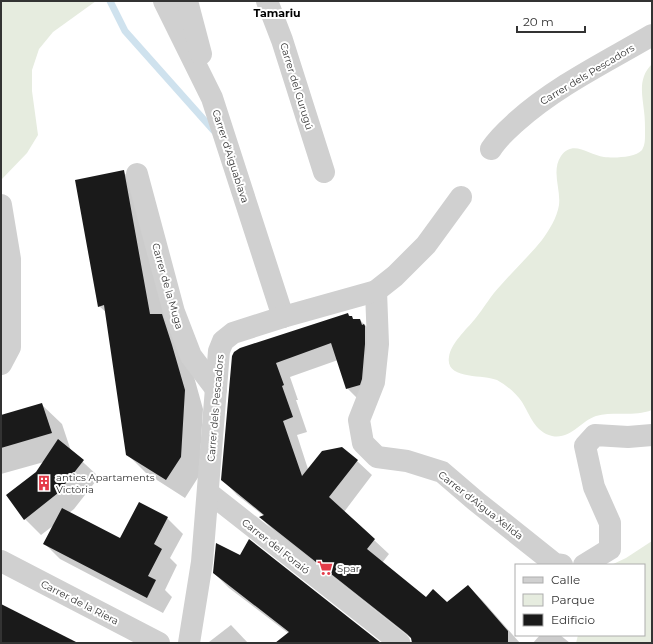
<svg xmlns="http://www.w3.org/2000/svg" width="653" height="644" font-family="Montserrat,sans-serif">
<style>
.green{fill:#e6ecdf}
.shadow{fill:#0003}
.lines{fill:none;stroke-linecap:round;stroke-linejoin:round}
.stream{stroke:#cfe2ee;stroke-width:7}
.building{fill:#1a1a1a}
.pedestrian{stroke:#d0d0d0;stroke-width:21}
.minor{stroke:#d0d0d0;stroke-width:22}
.labels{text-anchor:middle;stroke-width:4;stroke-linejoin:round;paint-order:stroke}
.street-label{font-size:10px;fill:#333;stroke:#fff}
.poi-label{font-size:10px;fill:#333;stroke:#fff;text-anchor:start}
.neighbourhood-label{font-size:11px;font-weight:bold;fill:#000;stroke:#fff}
</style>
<rect width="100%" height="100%" fill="#fff"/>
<g class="green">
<polygon points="1,1 96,1 53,32 39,49 32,70 32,91 38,135 27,153 1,180"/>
<path d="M652,64V410C634,417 614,411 596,416C581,421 570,440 552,436C535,432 530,415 522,402C516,393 506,385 497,380C484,374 445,380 449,357C451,343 466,330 475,319C484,308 491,295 501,285C514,270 529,256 542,240C549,230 557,218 559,205C561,189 551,171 561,156C573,139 589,155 604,157C613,158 635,158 642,150C645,145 645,140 645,134C645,126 645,118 644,111C642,93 638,78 652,64Z"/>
<polygon points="652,541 652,643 576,643 578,635 644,635 644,565 611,565 626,558"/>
</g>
<g class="shadow">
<polygon points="123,172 142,190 203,409 199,476 185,498 146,473 127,454 107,313 99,306"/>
<polygon points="348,314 354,320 360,320 375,335 362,403 347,388 338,360 290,377 298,400 296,400 307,432 297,435 308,469 357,461 372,475 344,512 389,554 382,563 426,599 447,604 468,586 483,601 520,643 413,643 412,639 275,532 261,518 264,516 237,495 223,480 233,356"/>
<polygon points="41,404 62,424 71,451 99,477 74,509 69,513 120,539 167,518 183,534 170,558 177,565 165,590 172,597 163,613 60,559 44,543 54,525 41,535 25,519 36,473 44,462 1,474 1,416"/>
<polygon points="214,573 379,643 277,643 288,633 229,588"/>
<polygon points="231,625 248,643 209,643 209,642"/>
<polygon points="540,635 560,635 570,643 533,643"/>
</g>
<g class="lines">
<polyline class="stream" points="110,1 125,31 214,131"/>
</g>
<g class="building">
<polygon points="124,170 150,314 162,314 172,345 185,390 181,457 166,480 126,455 104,305 98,307 75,180"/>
<polygon points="348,313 349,316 352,316 353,319 360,319 362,325 364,324 365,326 365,344 362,379 360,385 346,389 331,343 276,363 284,385 282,386 293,417 283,421 302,476 322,451 342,447 358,460 329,497 375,539 367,549 426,597 433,589 447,602 468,585 508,631 508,643 412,643 411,638 407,634 259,517 264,515 221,480 232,356 234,352 240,348"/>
<polygon points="42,403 52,433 1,448 1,415"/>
<polygon points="58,439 84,460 58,493 24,520 6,495 36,472"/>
<polygon points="139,502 168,517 154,544 162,549 148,576 156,580 147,598 43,544 62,508 120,538"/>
<polygon points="249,539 381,643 275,643 289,632 213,573 216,543 240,555"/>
<polygon points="1,604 78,643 1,643"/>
</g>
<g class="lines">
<polyline class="pedestrian" points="208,492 400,643"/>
<g class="minor">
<polyline points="164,1 212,98 283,317"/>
<polyline points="187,1 201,54"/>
<polyline points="267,1 282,40 324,172"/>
<path d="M491,149C498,138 506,131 516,122C556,86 606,62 652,35"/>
<polyline points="137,174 174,312 191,356 216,389"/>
<polyline points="1,205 10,259 10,347 1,364"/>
<polyline points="376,291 378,344 374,382 359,420 363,443 377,457 407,461 442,472 477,502 555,564 562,565"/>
<polyline points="1,561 159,643"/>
<polyline points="584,565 610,549 610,523 594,487 585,446 595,435 628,437 652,435"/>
<polyline points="189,643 202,562 219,351 223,341 233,333 283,317 376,291 395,276 426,245 461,197"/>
</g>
</g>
<defs>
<symbol id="building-bare" viewBox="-9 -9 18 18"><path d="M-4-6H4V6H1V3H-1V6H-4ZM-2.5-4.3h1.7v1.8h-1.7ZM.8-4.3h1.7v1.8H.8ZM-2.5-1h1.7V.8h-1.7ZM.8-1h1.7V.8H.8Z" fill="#e43b49" stroke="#fff" stroke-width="2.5" paint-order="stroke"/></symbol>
<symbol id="supermarket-bare" viewBox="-9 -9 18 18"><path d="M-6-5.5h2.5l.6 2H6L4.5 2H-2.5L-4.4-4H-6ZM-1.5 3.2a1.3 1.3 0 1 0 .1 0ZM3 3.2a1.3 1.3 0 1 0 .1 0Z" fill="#e43b49" stroke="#fff" stroke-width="2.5" paint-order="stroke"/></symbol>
</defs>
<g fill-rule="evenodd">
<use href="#building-bare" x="33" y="472" width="22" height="22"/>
<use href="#supermarket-bare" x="314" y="557" width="22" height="22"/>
</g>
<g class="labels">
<g class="street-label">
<text transform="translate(587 74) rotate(-31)" y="4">Carrer dels Pescadors</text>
<text transform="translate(297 86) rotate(73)" y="4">Carrer del Gurugú</text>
<text transform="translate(231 156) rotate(72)" y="4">Carrer d'Aiguablava</text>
<text transform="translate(168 286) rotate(74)" y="4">Carrer de la Muga</text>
<text transform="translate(215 408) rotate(-85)" y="4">Carrer dels Pescadors</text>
<text transform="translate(481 505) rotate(38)" y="4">Carrer d'Aigua Xelida</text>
<text transform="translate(276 546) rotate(38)" y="4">Carrer del Foraió</text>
<text transform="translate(80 602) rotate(27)" y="4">Carrer de la Riera</text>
</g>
<g class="poi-label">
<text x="56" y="481">antics Apartaments<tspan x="56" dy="12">Victòria</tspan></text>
<text x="337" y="572">Spar</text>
</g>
<g class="neighbourhood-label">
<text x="277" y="17">Tamariu</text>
</g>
</g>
<rect width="653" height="644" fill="none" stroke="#333333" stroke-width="4"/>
<rect x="515" y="564" width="130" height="72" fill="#ffffff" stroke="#adadad"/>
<rect x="523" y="577" width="20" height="6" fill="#d0d0d0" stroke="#adadad"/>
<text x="551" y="584" font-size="12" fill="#333333">Calle</text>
<rect x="523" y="594" width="20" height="12" fill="#e6ecdf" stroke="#adadad"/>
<text x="551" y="604" font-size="12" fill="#333333">Parque</text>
<rect x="523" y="614" width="20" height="12" fill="#1a1a1a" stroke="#adadad"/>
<text x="551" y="624" font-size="12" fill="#333333">Edificio</text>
<path d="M517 26v6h68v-6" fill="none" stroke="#333333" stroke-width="2"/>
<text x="523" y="26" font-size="12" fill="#333333" stroke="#ffffff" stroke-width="3" paint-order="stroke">20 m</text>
</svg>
